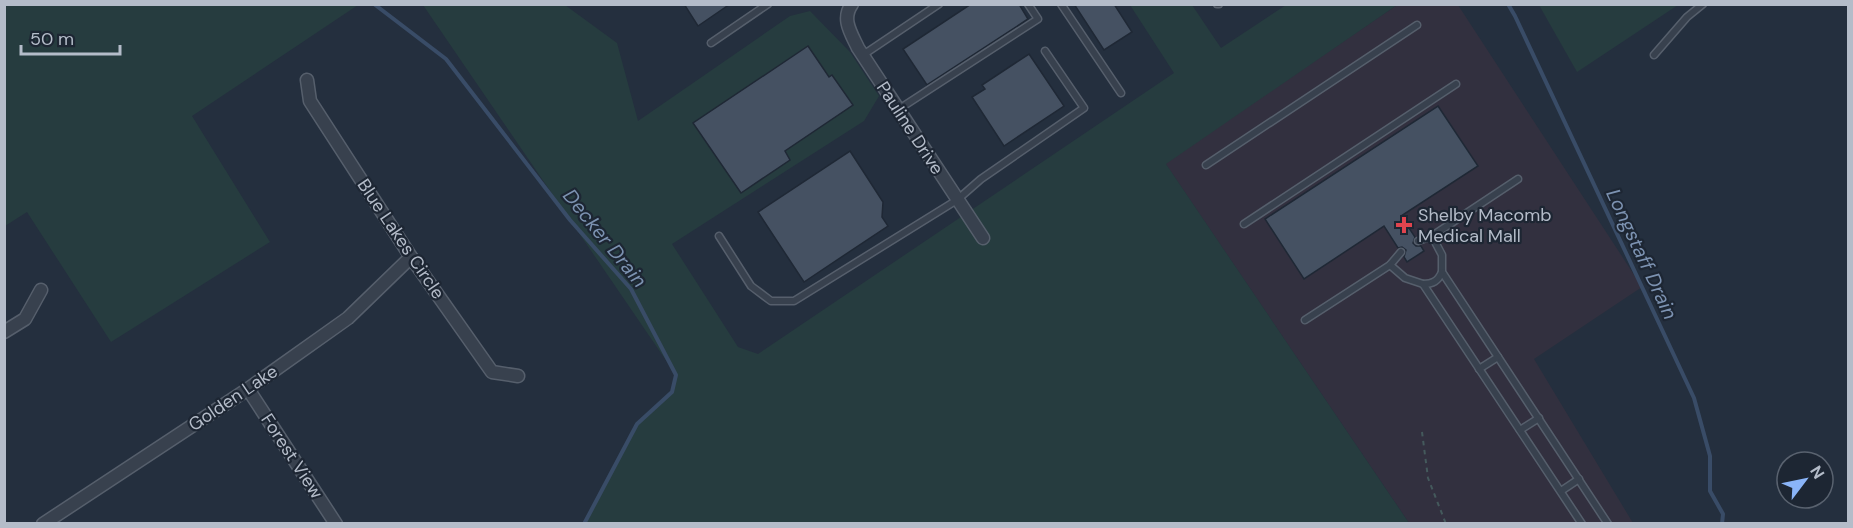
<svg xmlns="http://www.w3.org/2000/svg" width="1853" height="528" font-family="'DM Sans',sans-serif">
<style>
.medical{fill:#32303f}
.green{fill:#263c3f}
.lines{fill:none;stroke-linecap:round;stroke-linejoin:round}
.stream{stroke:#394c67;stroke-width:4}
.building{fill:#455162;stroke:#1f2835;stroke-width:1.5}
.lane-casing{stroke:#565f6c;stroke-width:9}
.street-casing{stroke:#565f6c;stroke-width:15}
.path{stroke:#44595c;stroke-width:2;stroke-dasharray:4.5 4.5;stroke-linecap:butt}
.lane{stroke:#38414e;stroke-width:6}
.street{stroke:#38414e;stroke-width:12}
.health-dot{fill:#e0444e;stroke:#1d2633;stroke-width:2}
.labels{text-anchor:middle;stroke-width:4.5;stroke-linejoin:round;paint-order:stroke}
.street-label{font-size:18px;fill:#b4bcc9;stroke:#1d2633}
.poi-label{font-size:18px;fill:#b4bcc9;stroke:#1d2633;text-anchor:start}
.water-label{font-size:20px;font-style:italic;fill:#7c92b1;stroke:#1d2633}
</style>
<rect width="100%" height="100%" fill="#242f3e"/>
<polygon class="medical" points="1397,5 1458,5 1642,287 1534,359 1633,523 1409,523 1165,163"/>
<g class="green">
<polygon points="5,4 358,5 192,116 270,242 111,342 27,212 5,226"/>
<polygon points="423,5 565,5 617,43 638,121 790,16 810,11 850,52 879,96 864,121 672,244 738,347 758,354 1174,73 1130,5 1192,5 1221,48 1286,5 1397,5 1166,164 1409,523 584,523 637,424 672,392 676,375"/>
<polygon points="1539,5 1678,5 1577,72"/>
</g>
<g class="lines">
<g class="stream">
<polyline points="374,4 446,59 570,220 631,289 676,375 672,392 637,424 584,524"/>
<polyline points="1508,4 1515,16 1694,398 1710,456 1710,491 1723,514 1722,524"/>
</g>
</g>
<g class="building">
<polygon points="684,4 730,4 698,26"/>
<polygon points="971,4 1019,4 1028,19 927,85 903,49"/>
<polygon points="1074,4 1114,4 1132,32 1104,50"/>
<polygon points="808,46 829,77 832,75 853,105 785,151 790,160 741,193 693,123"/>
<polygon points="1029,54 1064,106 1004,146 972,97 985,89 982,85"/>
<polygon points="1438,106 1478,166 1401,216 1415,237 1413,243 1416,246 1421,246 1424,251 1407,262 1404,257 1406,250 1402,247 1398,248 1384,226 1304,279 1265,219"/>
<polygon points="850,151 883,202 882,217 888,226 804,282 758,212"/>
</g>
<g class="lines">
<defs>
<g id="lane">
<polyline points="1061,4 1121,93"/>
<polyline points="1217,4 1219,4"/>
<polyline points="711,43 768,4"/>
<polyline points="863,55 939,4"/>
<polyline points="1654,55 1687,17 1703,4"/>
<polyline points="899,109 1038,19 1028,4"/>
<polyline points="1206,165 1417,25"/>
<polyline points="1244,224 1456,84"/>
<polyline points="719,236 751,286 771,301 794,301 957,200 981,179 1084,108 1045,51"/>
<polyline points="1432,236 1442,255 1442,272 1608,524"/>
<polyline points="1418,241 1432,236 1518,179"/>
<polyline points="1390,265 1405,278 1423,284 1582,524"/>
<path d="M1423,284C1433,284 1438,281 1442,272"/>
<polyline points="1305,320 1390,265 1401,252"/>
<polyline points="1479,369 1498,357"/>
<polyline points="1520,430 1539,418"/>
<polyline points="1561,491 1579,479"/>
</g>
<g id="street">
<path d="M852,4C841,19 851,33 858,48L983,238"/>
<polyline points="307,80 310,101 411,257 492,372 518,376"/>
<polyline points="4,332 25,319 41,290"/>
<polyline points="248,389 336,524"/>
<polyline points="43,524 248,389 348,318 411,257"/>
</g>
</defs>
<use href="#lane" class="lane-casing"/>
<use href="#street" class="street-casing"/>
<polyline class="path" points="1422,432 1428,478 1446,524"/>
<use href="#lane" class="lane"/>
<use href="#street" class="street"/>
</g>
<path class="health-dot" d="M1401 216h6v6h6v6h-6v6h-6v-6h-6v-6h6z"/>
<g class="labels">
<g class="street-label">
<text transform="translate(910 128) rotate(57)" y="6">Pauline Drive</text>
<text transform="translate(401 239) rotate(56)" y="6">Blue Lakes Circle</text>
<text transform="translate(233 398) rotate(-34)" y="6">Golden Lake</text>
<text transform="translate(292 456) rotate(57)" y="6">Forest View</text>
</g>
<g class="poi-label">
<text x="1418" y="221">Shelby Macomb<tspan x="1418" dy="21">Medical Mall</tspan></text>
</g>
<g class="water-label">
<text transform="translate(605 238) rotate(51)" y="7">Decker Drain</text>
<text transform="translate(1642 254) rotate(65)" y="7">Longstaff Drain</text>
</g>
</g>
<rect width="1853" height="528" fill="none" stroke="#b4bcc9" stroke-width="12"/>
<g transform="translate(1805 480) rotate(58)"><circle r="28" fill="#1d2633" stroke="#59626f" stroke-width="1.5"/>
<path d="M0-4.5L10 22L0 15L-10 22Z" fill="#8ab4f8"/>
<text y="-9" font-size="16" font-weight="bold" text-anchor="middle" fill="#b4bcc9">N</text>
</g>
<path d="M21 45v9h99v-9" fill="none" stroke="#b4bcc9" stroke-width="3"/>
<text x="30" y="45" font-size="18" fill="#b4bcc9" stroke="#1d2633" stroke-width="4.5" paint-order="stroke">50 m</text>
</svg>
